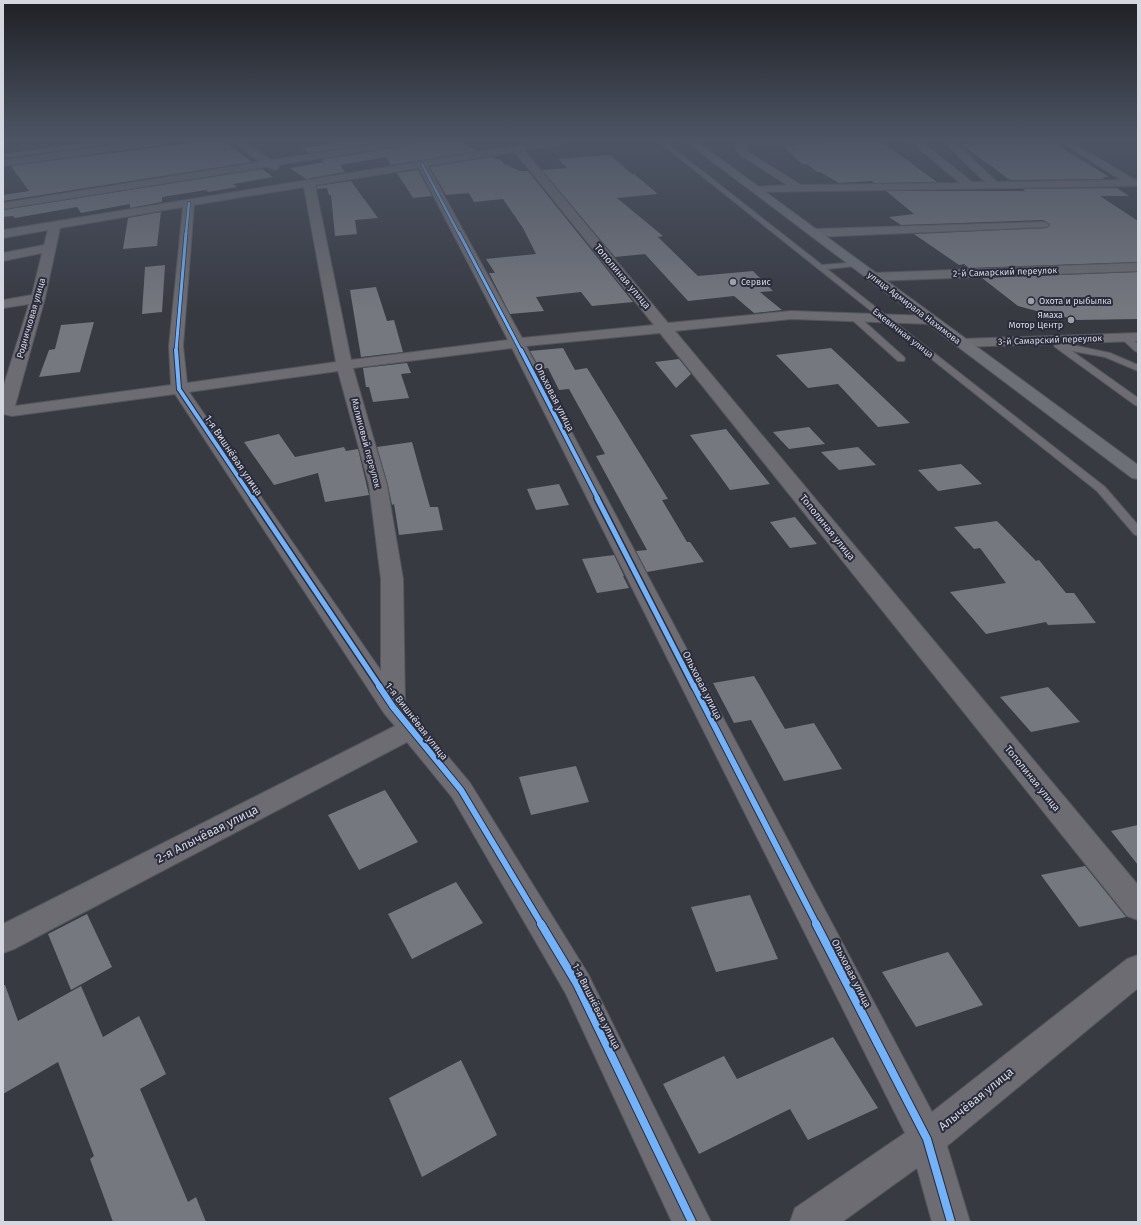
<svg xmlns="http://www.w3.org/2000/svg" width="1141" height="1225" font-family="'Fira Sans',sans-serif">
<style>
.building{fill:#76787f}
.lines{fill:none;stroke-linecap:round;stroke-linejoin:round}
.lane-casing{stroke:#54565d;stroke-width:2}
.street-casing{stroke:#54565d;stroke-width:2}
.secondary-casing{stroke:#54565d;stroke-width:2}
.lane{fill:#6c6c72;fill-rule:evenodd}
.street{fill:#6c6c72;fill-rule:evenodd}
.secondary{fill:#6e7078;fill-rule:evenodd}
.cycleway-far5-casing{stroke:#2a2c3c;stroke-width:3.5}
.cycleway-far4-casing{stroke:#2a2c3c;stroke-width:4.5}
.cycleway-far3-casing{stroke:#2a2c3c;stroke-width:6}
.cycleway-far2-casing{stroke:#2a2c3c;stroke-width:8}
.cycleway-far1-casing{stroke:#2a2c3c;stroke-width:8}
.cycleway-casing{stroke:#2a2c3c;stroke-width:10}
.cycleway-far5{stroke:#73b2f8;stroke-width:2.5}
.cycleway-far4{stroke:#73b2f8;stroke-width:3}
.cycleway-far3{stroke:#73b2f8;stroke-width:4}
.cycleway-far2{stroke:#73b2f8;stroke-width:5}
.cycleway-far1{stroke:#73b2f8;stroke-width:6}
.cycleway{stroke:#73b2f8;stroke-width:8}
.poi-dot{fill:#9d9fa9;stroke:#2a2c3c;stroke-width:1.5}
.labels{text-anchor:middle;stroke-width:4;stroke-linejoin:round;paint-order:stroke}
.far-street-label{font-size:9px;fill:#d4d6e0;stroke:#2a2c3c}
.far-poi-label{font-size:9px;fill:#d4d6e0;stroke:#2a2c3c;text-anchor:start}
.street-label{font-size:10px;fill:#d4d6e0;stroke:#2a2c3c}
.near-street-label{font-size:12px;fill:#d4d6e0;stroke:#2a2c3c}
</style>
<rect width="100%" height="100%" fill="#383a42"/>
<g class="building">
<polygon points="205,141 224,141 252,162 3,201 3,195 29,191 11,166"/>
<polygon points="348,141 386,141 309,153 302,148"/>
<polygon points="418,141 458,141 478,151 391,165 386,157 340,165 345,172 306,179 290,168 324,162 320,160 412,145"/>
<polygon points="91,142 92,144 107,142 109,144 5,158 3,156 3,154"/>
<polygon points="882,142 937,182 874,183 872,181 839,183 820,172 817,172 807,164 802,164 783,146 796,146 801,143"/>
<polygon points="1055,143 1109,177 1102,177 1105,179 1010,180 961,144"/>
<polygon points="610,155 632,174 634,174 658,194 617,198 663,236 658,237 698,276 753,271 773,291 760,292 782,310 754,313 734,296 688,301 645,254 615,257 542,170 567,168 558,159"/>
<polygon points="492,157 496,159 500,159 504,164 520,171 528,171 633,302 592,306 581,292 536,297 544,311 510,314 489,273 495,273 486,259 536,254 523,228 503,199 474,202 469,193 446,195 430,167"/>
<polygon points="262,169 273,177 233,184 237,187 208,192 206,190 162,197 162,202 130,208 130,204 81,213 77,207 15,218 13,216 3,217 3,210"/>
<polygon points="418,170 432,196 413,198 397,173"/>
<polygon points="351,181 378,218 355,220 357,234 335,236 331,195 329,195 327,188 317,189 317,186"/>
<polygon points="1117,188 1129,196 1100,196 1138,221 1138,262 969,268 964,264 959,265 914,234 1047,228 1050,224 1043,220 901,225 889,217 914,214 886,191 1025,191 1023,189"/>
<polygon points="161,212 157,246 123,249 128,218"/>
<polygon points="165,265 162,312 142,314 145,267"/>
<polygon points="1138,272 1138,319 1077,320 1061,316 1059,317 1018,306 982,278"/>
<polygon points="376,287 387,321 394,320 403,352 361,357 350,290"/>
<polygon points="94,322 80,372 39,377 49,350 55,349 61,325"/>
<polygon points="563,348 575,370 587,368 668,499 662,500 687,542 690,542 704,562 647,572 636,551 647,550 596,456 605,454 569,389 559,390 548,368 540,369 530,351"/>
<polygon points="831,348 845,361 910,423 878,427 838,384 808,388 776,355"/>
<polygon points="679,359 691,374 676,388 655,362"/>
<polygon points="407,363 411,373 401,374 409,398 373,402 369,387 366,387 363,368"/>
<polygon points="809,427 825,444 789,449 773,432"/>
<polygon points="726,429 770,484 730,490 690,435"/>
<polygon points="279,434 295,457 344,447 346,451 358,449 369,495 325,502 318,473 274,485 244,442"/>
<polygon points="412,442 430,507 438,507 443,530 399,535 394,504 392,505 388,485 377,447"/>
<polygon points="858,447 876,465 839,470 821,452"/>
<polygon points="961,464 982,484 938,491 918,470"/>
<polygon points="559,484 569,505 536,510 527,489"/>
<polygon points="795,517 817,544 790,548 770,522"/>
<polygon points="997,521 1036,561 1039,560 1066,593 1074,593 1096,623 1048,625 1046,622 986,634 950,592 1006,583 980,548 974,549 954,527"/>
<polygon points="614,555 624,576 623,576 629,588 597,593 582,559"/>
<polygon points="754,676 785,729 814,723 842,769 784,781 751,720 734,723 713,683"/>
<polygon points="1048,687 1080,722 1031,732 1000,697"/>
<polygon points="576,766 589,802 531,815 519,777"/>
<polygon points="385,790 418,842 359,870 328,815"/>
<polygon points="1138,825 1138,865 1111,831"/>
<polygon points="1085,866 1126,917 1079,927 1041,875"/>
<polygon points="456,882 483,923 412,959 388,914"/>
<polygon points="750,895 778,959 716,972 691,907"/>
<polygon points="87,914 112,967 71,990 48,934"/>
<polygon points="948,952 983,1005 916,1027 882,972"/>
<polygon points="3,985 5,985 18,1021 81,986 103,1037 139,1016 166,1074 140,1089 188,1202 196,1197 206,1222 113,1222 90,1159 94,1156 58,1062 3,1094"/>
<polygon points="833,1037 878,1108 808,1140 790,1109 699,1154 663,1084 724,1056 737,1079"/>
<polygon points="461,1060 497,1135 422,1177 389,1098"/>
</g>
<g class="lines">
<defs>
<g id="lane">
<polygon points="658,141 664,141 822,265 859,262 860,264 856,266 827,269 1105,487 1138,525 1138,536 1134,534 1097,491"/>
<polygon points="850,314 856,314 904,357 905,359 904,361 898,361 850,318 849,316"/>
<polygon points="1125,334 1128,335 1138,344 1138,352 1135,351 1122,339 1121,337 1122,335"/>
<polygon points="1058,342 1110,353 1138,365 1138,371 1105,357 1072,351 1138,398 1138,406 1135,405 1055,347 1054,345 1055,343"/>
</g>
<g id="street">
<polygon points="143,141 168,141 163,144 3,166 3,160"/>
<polygon points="231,141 242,141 271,160 395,141 417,141 412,144 278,165 279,167 278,169 274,170 267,167 3,209 3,203 260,162"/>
<path d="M546,141H567L562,144L524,150L668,323L791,311L930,316L935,317L937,320L935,323L930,324L791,319L675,331L1138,885V920L1127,916L660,333L526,346L932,1112L1127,959L1138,955V988L947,1146L970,1222H932L917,1168L842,1222H790L795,1208L905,1133L512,348L353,368L387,485L403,579L405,705L470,783L588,974L711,1222H672L566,994L452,797L407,742L14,949L3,953V924L395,726L384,713L175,394L12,416L3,414V388L29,304L3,308V300L32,295L42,253L3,261V253L44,245L48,230L3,238V230ZM515,152L654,325L522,338L428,166ZM419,168L508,340L351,360L315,185ZM304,187L336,362L187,383L183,346L194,205ZM183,207L169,346L171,385L15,406L45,298L60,228ZM338,371L369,485L381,579V671L189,392Z"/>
<polygon points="737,141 747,141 746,149 748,152 801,185 960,183 910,141 921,141 972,182 985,182 943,141 953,141 997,182 1121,180 1059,141 1070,141 1135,180 1138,180 1138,186 755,192 751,191 750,189 751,187 787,185 742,156 736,150"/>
<polygon points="748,141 801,141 796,144 753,144"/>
<polygon points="1043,222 1047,223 1049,225 1047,227 815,237 811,236 809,233 811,230 815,229"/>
<polygon points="1138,263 1138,271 873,281 868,280 867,277 868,274 873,273"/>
<polygon points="1138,333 1138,341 962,347 957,346 955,343 957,340 962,339"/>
</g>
<polygon id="secondary" points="685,141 696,141 1138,465 1138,479 1132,478"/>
</defs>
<use href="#lane" class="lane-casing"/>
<use href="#street" class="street-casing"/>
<use href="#secondary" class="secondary-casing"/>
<use href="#lane" class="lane"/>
<use href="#street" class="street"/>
<use href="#secondary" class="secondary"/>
<defs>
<g id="cycleway-far5">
<polyline points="422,164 459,234"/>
<polyline points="186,234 189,203"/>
</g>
<g id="cycleway-far4">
<polyline points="459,233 521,351"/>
<polyline points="176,351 186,233"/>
</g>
<g id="cycleway-far3">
<polyline points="176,350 179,389 253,499"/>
<polyline points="521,350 598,499"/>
</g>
<g id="cycleway-far2">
<polyline points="253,498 380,687"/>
<polyline points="597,498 694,687"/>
</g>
<g id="cycleway-far1">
<polyline points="379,686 393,707 461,790 542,925"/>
<polyline points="694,686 817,925"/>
</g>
<g id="cycleway">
<polyline points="541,924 577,984 692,1222"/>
<polyline points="816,924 927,1139 951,1222"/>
</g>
</defs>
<use href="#cycleway-far5" class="cycleway-far5-casing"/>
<use href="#cycleway-far4" class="cycleway-far4-casing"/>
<use href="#cycleway-far3" class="cycleway-far3-casing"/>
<use href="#cycleway-far2" class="cycleway-far2-casing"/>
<use href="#cycleway-far1" class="cycleway-far1-casing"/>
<use href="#cycleway" class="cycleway-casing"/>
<use href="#cycleway-far5" class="cycleway-far5"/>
<use href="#cycleway-far4" class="cycleway-far4"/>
<use href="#cycleway-far3" class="cycleway-far3"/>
<use href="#cycleway-far2" class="cycleway-far2"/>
<use href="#cycleway-far1" class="cycleway-far1"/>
<use href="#cycleway" class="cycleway"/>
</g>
<linearGradient id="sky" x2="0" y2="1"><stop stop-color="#1f2024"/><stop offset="0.45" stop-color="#4d5565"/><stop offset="1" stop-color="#4d5565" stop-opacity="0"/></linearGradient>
<rect width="1141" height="312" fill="url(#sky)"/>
<g class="poi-dot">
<circle cx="733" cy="282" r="4"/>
<circle cx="1031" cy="301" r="4"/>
<circle cx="1071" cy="320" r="4"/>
</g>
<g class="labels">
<g class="far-street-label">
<text transform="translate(1005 272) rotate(-2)" y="3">2-й Самарский переулок</text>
<text transform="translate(914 308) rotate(37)" y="3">улица Адмирала Нахимова</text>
<text transform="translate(31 318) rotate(-74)" y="3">Родничковая улица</text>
<text transform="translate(903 333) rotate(38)" y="3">Ежевичная улица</text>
<text transform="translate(1050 340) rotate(-2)" y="3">3-й Самарский переулок</text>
<text transform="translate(366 443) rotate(75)" y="3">Малиновый переулок</text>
</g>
<g class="far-poi-label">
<text x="741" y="285">Сервис</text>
<text x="1039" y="304">Охота и рыбылка</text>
<text x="1063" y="318" text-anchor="end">Ямаха<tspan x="1063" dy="10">Мотор Центр</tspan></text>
</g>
<g class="street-label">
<text transform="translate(623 276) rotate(50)" y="4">Тополиная улица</text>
<text transform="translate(555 397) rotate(63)" y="4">Ольховая улица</text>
<text transform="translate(234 455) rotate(56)" y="4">1-я Вишнёвая улица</text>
<text transform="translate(828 527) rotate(51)" y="4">Тополиная улица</text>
<text transform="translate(703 685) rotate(63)" y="4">Ольховая улица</text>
<text transform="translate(417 721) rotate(52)" y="4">1-я Вишнёвая улица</text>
<text transform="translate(1033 778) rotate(51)" y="4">Тополиная улица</text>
<text transform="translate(852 973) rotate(63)" y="4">Ольховая улица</text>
<text transform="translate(597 1006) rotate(63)" y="4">1-я Вишнёвая улица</text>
</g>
<g class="near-street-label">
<text transform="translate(207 834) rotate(-27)" y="4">2-я Алычёвая улица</text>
<text transform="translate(976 1099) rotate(-39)" y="4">Алычёвая улица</text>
</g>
</g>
<rect width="1141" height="1225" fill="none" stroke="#d4d6e0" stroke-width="8"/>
</svg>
